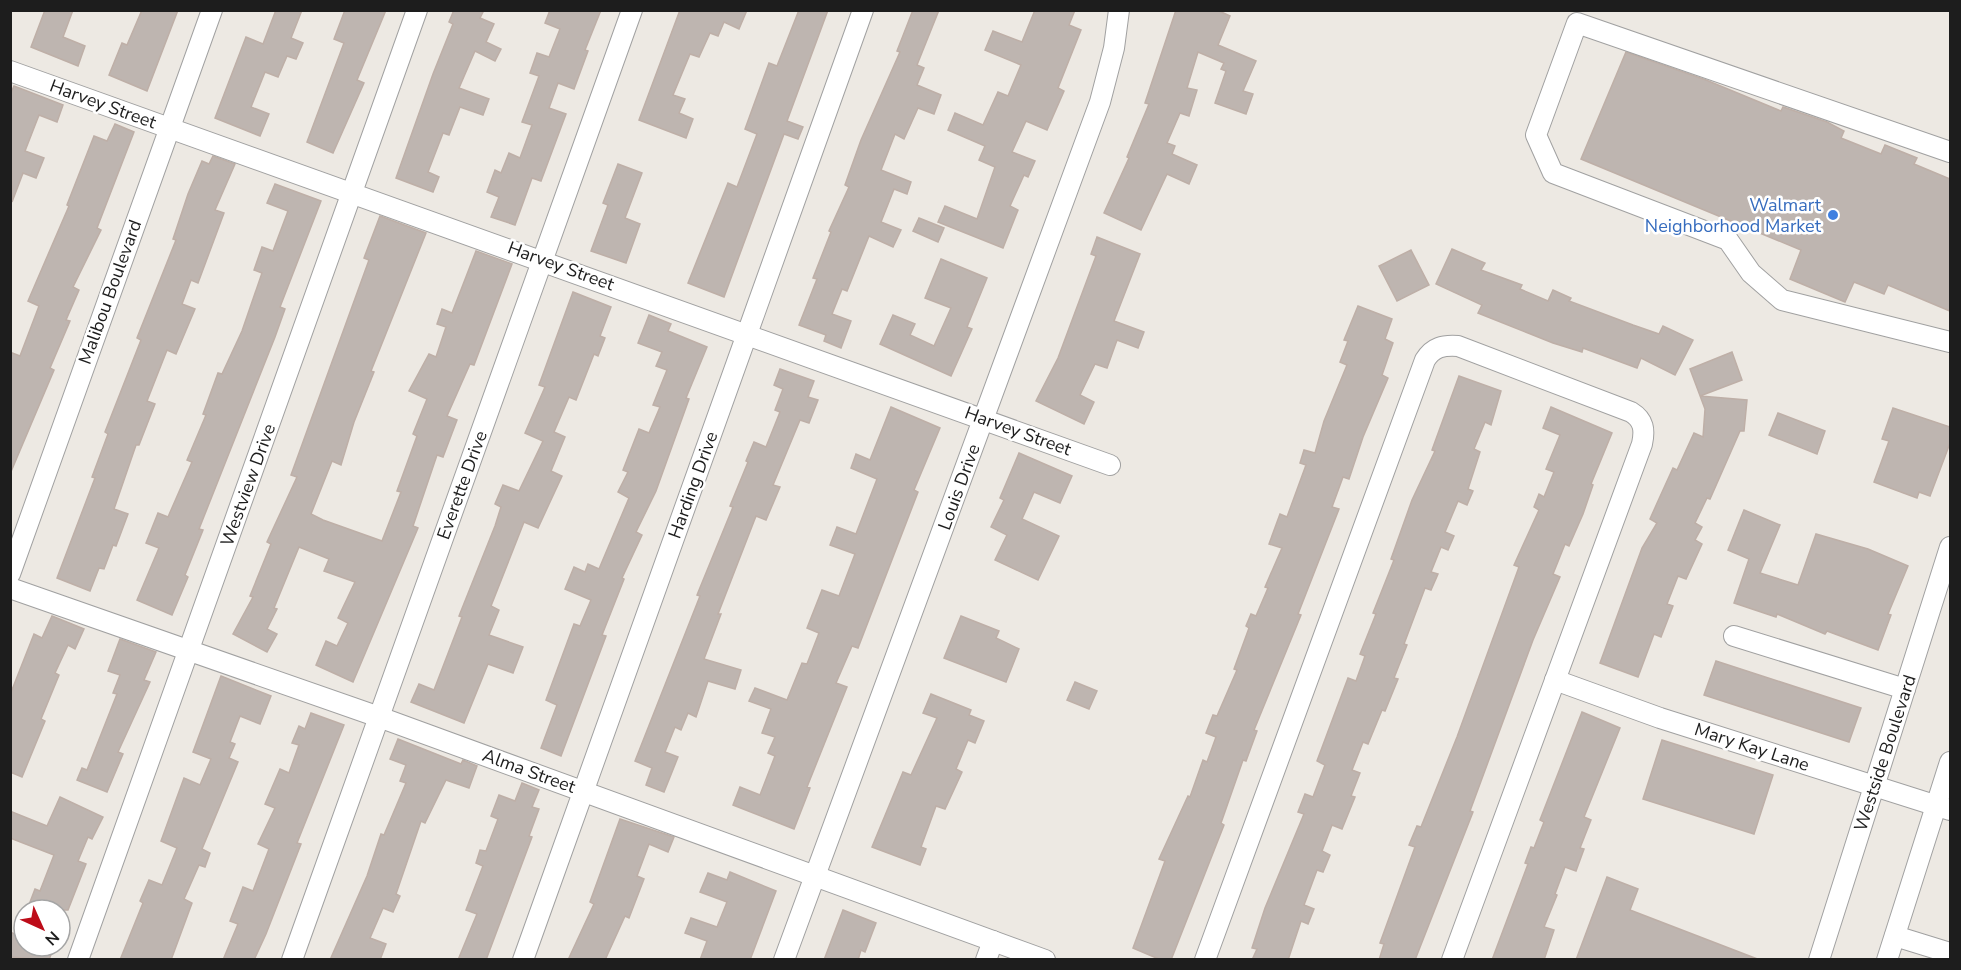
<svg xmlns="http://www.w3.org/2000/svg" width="1961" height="970" font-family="'Nunito Sans',sans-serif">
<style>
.building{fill:#beb5b0;stroke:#beafa7;stroke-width:1.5}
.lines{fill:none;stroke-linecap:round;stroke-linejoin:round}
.minor-casing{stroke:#a1a1a1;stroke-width:22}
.minor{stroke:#fff;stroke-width:20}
.shop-dot{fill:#3f7fe0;stroke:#fff;stroke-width:2}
.labels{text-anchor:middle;stroke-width:5;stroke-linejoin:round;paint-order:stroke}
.street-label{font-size:18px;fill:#1d1d1d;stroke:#fff}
.shop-label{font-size:18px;fill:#366cbe;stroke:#fff;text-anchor:end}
</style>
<rect width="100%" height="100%" fill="#ede9e3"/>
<g class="building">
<polygon points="45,10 73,10 63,37 85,46 78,66 31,47"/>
<polygon points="142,10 178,10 147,91 109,75 122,43 127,45"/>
<polygon points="276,10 302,10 291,38 303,43 296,59 287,56 278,77 265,72 251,107 269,114 260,136 215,118 246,37 263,44"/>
<polygon points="345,10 386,10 357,80 364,83 333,153 307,142 344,43 334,39"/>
<polygon points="454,10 484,10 480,18 494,24 486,42 501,49 495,61 475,51 459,88 489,99 483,115 460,107 449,135 443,133 428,172 439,177 433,192 396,178 433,74 453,24 449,22"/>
<polygon points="550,10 601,10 585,50 588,51 574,89 558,83 549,108 566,114 541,181 532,178 515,225 491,217 499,197 487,192 495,170 501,173 509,153 520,158 532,125 522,122 539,76 530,73 537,53 549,57 560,29 545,23"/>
<polygon points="680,10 747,10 739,29 724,22 718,36 710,33 699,57 690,54 673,95 685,99 679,113 693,119 686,138 639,120"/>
<polygon points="799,10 828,10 787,121 803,127 798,139 784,134 724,297 688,283 728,183 737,187 757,134 745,129 769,63 777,66"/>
<polygon points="913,10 939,10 917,65 924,68 917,85 941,95 934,114 918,108 904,139 895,134 881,170 911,182 907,194 894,189 881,222 901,230 893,247 869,236 847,291 842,289 832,314 851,321 841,348 824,341 826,335 799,325 817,279 813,278 831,232 829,231 849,187 845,185 861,140 900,52 897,51"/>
<polygon points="1035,10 1075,10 1069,25 1081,30 1058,88 1064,91 1047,130 1026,121 1012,152 1035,161 1028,177 1024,175 1010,206 1018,210 1003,248 938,222 945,206 977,219 995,167 979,160 985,146 948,130 955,113 983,125 998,92 1008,96 1021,65 985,50 993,31 1022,42"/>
<polygon points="1176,10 1217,10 1230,16 1218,45 1256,61 1243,91 1253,94 1246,114 1215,103 1226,71 1221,69 1224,63 1198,52 1187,88 1197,90 1189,116 1180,113 1167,143 1175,146 1172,154 1197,165 1189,184 1167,174 1141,230 1104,213 1129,158 1127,157 1149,104 1145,103"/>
<polygon points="1626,52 1706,80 1781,111 1783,107 1827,122 1844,131 1841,138 1881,154 1885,145 1917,158 1914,164 1950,179 1950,311 1888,285 1884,294 1854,282 1845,302 1790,279 1801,250 1581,159"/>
<polygon points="14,86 63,105 57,122 39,115 25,151 44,158 36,178 23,173 12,202 10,95"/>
<polygon points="115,124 134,132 97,228 101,230 73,287 79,290 66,320 70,321 50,368 54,370 10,474 10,352 20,356 39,306 28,301 69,206 67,205 94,136 107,141"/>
<polygon points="213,156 235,164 215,210 224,213 198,283 191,280 182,304 195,309 176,354 167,350 147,401 155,404 139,445 136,445 114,509 128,514 116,546 113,545 104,569 99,568 90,591 57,578 95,478 92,477 108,434 105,432 141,340 137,338 176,240 173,239 188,194 202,161 209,164"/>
<polygon points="618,164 642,173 625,218 640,224 626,263 591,251 608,205 603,203"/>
<polygon points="275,184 321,201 280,307 285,309 275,337 199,529 203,530 185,575 188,577 172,615 137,600 159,548 146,543 158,513 168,517 192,462 187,460 206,415 203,414 218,373 222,374 242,331 262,273 254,270 262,247 273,251 288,211 267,203"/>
<polygon points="380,216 426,233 371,371 374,372 354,422 341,465 332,461 311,514 323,520 382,541 401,492 397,491 417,436 413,434 427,399 409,391 429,354 436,357 446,327 437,324 442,309 452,313 476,251 512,264 474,365 470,364 447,416 457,420 443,457 437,455 413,526 418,528 353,682 316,665 326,641 337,646 348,623 338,618 355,582 324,571 329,559 299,547 274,608 277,609 267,629 277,634 267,652 233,634 253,597 250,596 271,544 267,542 297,477 291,475 369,260 364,258"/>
<polygon points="919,218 944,228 938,242 913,231"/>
<polygon points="1097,237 1140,254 1114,321 1144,332 1138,348 1117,340 1107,368 1095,364 1080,395 1094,402 1084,424 1036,401 1058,358 1096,256 1091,254"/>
<polygon points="1452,249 1485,263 1481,270 1522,285 1520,289 1548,301 1553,290 1571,298 1569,301 1633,325 1659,334 1663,326 1693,340 1675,375 1641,358 1637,368 1583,348 1582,352 1553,343 1478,313 1482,305 1436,284"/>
<polygon points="1411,250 1429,285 1397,301 1379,266"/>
<polygon points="941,259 987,278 967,327 972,329 951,376 880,344 893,315 915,324 910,335 934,346 951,308 925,298"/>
<polygon points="573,292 611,307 600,336 605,338 598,356 594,354 576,400 569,397 554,432 565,437 551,471 562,476 538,528 524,522 491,606 499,610 489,635 523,647 513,673 488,664 464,723 411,702 419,684 434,690 462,617 459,616 495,526 501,507 495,504 503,485 519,491 543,441 525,433 545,387 539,385"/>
<polygon points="1358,306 1392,319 1385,339 1393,343 1382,375 1388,378 1363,437 1349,479 1343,477 1332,507 1339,509 1298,614 1301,615 1254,730 1257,731 1246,761 1243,760 1221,823 1224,825 1171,960 1161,960 1133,948 1165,861 1159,859 1188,796 1190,797 1203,760 1207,762 1216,737 1206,733 1213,715 1217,716 1237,670 1234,669 1249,628 1246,626 1251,614 1256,616 1268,588 1265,587 1282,548 1269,544 1280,514 1287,517 1306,465 1300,463 1304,450 1315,453 1324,421 1347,365 1340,362 1348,341 1344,340"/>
<polygon points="649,315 671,324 668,331 707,347 686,398 689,399 656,491 636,532 642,535 622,578 624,579 602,635 606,636 561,756 541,748 557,705 546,700 574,624 580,626 591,600 565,589 574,567 585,572 588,564 599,569 629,498 618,492 628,472 623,470 639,429 649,433 660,407 653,405 667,370 656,366 662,352 638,343"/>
<polygon points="1732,352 1742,380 1700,396 1747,400 1744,431 1740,431 1710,499 1707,498 1695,523 1702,527 1695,540 1702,544 1686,579 1678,576 1667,604 1673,606 1661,637 1654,634 1638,677 1600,663 1642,548 1657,523 1650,519 1658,501 1673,468 1677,470 1694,433 1703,437 1705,409 1690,369"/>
<polygon points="780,369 814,381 808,397 818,400 809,423 800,420 773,485 780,487 766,520 756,516 718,614 721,614 704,659 741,670 735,689 708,681 696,717 688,713 681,730 675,727 665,752 678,757 664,792 646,785 652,768 635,761 700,596 697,595 733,507 730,506 748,462 746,461 754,442 766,447 780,412 775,410 783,389 774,385"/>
<polygon points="1459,376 1501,391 1491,425 1485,422 1474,449 1480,452 1468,489 1473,491 1467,505 1458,501 1445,532 1454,536 1448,550 1441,547 1431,572 1438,574 1431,590 1425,588 1404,644 1407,645 1394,678 1398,679 1385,711 1382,710 1368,744 1363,742 1352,770 1360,773 1351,796 1355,797 1342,829 1332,825 1322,851 1330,855 1323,872 1317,870 1304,905 1314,909 1308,924 1301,921 1288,960 1252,960 1257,949 1252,948 1265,908 1304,814 1298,812 1305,794 1313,797 1325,765 1317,761 1348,678 1356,681 1365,656 1360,654 1376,614 1373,613 1394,560 1391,559 1412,500 1435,451 1432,450"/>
<polygon points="891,407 940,428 914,490 918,492 858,648 852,646 836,683 847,687 807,787 810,788 794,829 733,805 740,787 760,795 775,756 768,753 775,737 762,733 771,709 749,701 755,688 787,700 802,663 807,664 819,633 807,628 822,590 839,596 855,554 830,545 837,527 856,534 877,479 851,468 856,454 870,460"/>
<polygon points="1551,407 1612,433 1591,484 1593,485 1583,514 1569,546 1565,544 1553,574 1560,577 1533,640 1470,811 1473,812 1415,960 1379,960 1384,944 1380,943 1415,847 1409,845 1417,826 1421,827 1457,737 1519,567 1514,565 1539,510 1534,507 1539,494 1544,497 1554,472 1546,469 1560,435 1543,428"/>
<polygon points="1893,408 1950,427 1950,443 1930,496 1919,492 1917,498 1874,482 1889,441 1882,439"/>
<polygon points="1778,413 1825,431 1817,454 1769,435"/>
<polygon points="1019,453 1072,476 1060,503 1034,492 1022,519 1059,536 1038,580 995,560 1007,535 991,527 1004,500 1000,498"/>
<polygon points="1744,510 1780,525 1760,573 1798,585 1816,534 1868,549 1908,566 1888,614 1891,615 1878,650 1827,631 1825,634 1777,614 1776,617 1734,603 1749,559 1728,550"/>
<polygon points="52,616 84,629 75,649 68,645 55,673 59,675 41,719 45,721 22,777 10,772 10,695 34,634 42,638"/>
<polygon points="961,616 999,631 996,638 1019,649 1006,682 944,658"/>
<polygon points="120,639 156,652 144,680 150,682 118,752 123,754 107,792 77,780 82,768 87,770 117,694 113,693 120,675 108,671"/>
<polygon points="1716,661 1861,708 1849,742 1704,695"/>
<polygon points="221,676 271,696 260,724 240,716 230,742 235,744 229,758 238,762 202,849 210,853 205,867 199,865 184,899 192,903 171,960 120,960 143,903 140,901 149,880 162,885 177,848 161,841 184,778 200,785 211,759 193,752"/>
<polygon points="1075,682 1097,691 1089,709 1067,700"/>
<polygon points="931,694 971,710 969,715 984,721 975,743 968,740 956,769 962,772 945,809 936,806 921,847 926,849 920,865 872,847 903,772 911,775 937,718 923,713"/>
<polygon points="1582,712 1620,728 1584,817 1591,820 1580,848 1584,849 1576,871 1565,867 1555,894 1557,895 1544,927 1554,930 1544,960 1492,960 1528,864 1525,863 1531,847 1534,848 1544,822 1540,820"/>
<polygon points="311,713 344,725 297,843 301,844 266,934 254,960 223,960 238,924 230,921 243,887 253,891 269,849 258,844 275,808 265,804 280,769 289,773 299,745 292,743 299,726 305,729"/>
<polygon points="398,739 461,764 463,760 477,766 469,788 446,780 425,823 421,821 396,894 400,896 393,912 383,908 370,938 386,944 380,960 330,960 367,876 381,834 384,835 406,783 400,781 406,765 390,759"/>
<polygon points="1662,740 1773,775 1754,834 1643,799"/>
<polygon points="522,783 539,790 532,807 539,809 529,836 532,837 486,960 458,960 477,914 466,910 483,866 476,863 480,850 486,851 498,819 491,816 499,795 515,801"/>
<polygon points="60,797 103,817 92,839 88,837 78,861 86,864 68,910 27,910 35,889 40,891 54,855 10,838 10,811 47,826"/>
<polygon points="620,819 674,837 668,852 649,844 637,876 644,879 629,918 625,916 605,960 568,960 594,904 590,902"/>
<polygon points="730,872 776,891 750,960 700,960 707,941 685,933 691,918 717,927 727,902 700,892 708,873 727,880"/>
<polygon points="1607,877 1638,889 1630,910 1760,960 1576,960"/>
<polygon points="843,910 876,923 865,952 861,950 858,960 824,960"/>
<polygon points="10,932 24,938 24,946 54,946 49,960 10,957"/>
</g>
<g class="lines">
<defs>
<g id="minor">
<polyline points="10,71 1110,465"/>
<polyline points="1950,152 1577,23 1536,135 1553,173 1728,240 1751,273 1782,300 1950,342"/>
<polyline points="10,574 212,10"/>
<polyline points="10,588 379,717 1045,960"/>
<polyline points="1734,636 1905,689"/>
<polyline points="1555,680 1660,718 1950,810"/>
<polyline points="1895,936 1950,953"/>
<polyline points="78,960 417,10"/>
<polyline points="292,960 632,10"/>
<polyline points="523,960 863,10"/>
<polyline points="784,960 1100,102 1114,48 1119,10"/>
<polyline points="986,960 993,941"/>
<path d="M1205,960L1425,360C1433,347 1443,345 1458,346L1631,412C1644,420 1645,430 1642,444L1452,960"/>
<polyline points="1819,960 1950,547"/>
<polyline points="1887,960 1950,762"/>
</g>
</defs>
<use href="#minor" class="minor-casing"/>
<use href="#minor" class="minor"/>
</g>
<circle class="shop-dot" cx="1833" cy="215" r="6"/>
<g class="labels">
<g class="street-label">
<text transform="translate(103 104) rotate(20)" y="6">Harvey Street</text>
<text transform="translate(561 266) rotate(20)" y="6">Harvey Street</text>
<text transform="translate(110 292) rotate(-70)" y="6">Malibou Boulevard</text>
<text transform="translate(1018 431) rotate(20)" y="6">Harvey Street</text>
<text transform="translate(248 485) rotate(-70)" y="6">Westview Drive</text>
<text transform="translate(462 485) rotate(-70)" y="6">Everette Drive</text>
<text transform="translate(693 485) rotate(-70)" y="6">Harding Drive</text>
<text transform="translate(959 487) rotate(-70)" y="6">Louis Drive</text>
<text transform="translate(1752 747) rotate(18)" y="6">Mary Kay Lane</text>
<text transform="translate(1885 753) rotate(-72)" y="6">Westside Boulevard</text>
<text transform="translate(529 771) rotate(20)" y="6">Alma Street</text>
</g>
<g class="shop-label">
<text x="1821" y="211">Walmart<tspan x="1821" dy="21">Neighborhood Market</tspan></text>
</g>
</g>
<rect width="1961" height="970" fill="none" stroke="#1d1d1d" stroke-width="24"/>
<g transform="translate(42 928) rotate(135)"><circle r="28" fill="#ffffff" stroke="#a5a5a5" stroke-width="1.5"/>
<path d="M0-4.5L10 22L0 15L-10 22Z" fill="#bd0c19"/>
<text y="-9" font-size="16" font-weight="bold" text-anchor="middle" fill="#1d1d1d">N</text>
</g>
</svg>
